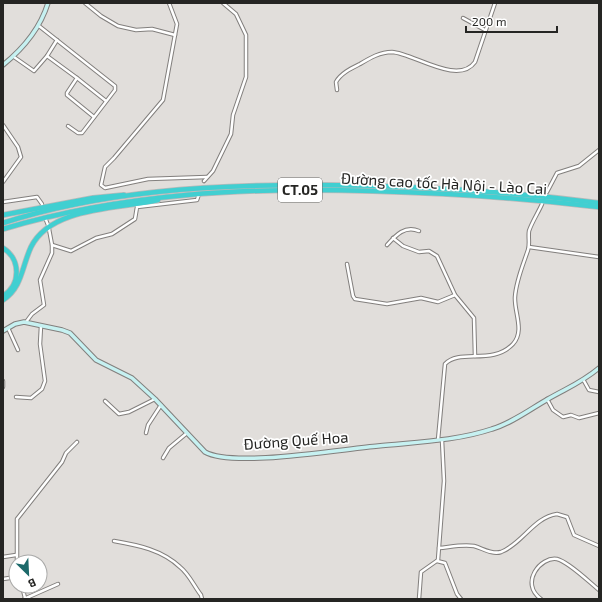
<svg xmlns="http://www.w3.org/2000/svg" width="602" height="602" font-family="'Exo 2',sans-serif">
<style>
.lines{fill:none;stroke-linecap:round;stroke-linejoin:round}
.street-casing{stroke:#827f7d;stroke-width:4.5}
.secondary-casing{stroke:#827f7d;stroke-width:5.5}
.highway-casing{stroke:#b9b9b9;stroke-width:6}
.street{stroke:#fff;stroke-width:2.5}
.secondary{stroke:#c6f1f1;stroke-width:3.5}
.highway{stroke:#41cfd1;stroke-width:4.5}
.labels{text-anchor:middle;stroke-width:3.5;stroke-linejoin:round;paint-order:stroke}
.shield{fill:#fff;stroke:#666665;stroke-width:1}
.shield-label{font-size:14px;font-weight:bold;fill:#252523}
.street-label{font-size:15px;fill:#252523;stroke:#fff}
</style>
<rect width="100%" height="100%" fill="#e1dedb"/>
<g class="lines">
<defs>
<g id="street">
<polyline points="85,3 101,16 118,26 136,30 152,29 175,35"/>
<polyline points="169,3 177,24 163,100 114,158 105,167 101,185 105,188 148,179 207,177"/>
<polyline points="463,18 485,30"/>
<polyline points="39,26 115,86 115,90 82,133 78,133 68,126"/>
<polyline points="57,40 47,56 77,78 67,93 67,95 94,117"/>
<polyline points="14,57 34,71 47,56"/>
<polyline points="77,78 106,101"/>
<path d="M337,90L336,82C341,73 352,68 360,64C370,58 380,52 392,52C413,53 458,86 475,62L495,3"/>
<polyline points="3,125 18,147 21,157 3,182"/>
<polyline points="204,181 213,171 231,134 233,115 246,77 246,35 236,14 223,3"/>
<polyline points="547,192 557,173 579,166 599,150"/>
<polyline points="3,202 37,197 42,204"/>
<polyline points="46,220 48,225"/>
<polyline points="393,238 403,246 419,252 429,251 437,256 455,295 474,318 475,356"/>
<polyline points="52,245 71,251 96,238 112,234 135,219 137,207 197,200 199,194"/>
<path d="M387,245C396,235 405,225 419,231"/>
<polyline points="529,247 599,257"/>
<polyline points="347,264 353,296 355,299 387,304 421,298 438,302 455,295"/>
<polyline points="26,322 32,314 44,305 40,280 52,253 52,245 49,229"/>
<polyline points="8,328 18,350"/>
<polyline points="3,381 3,387"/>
<polyline points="584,381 589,390 599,392"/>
<polyline points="16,397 31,398 42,389 45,381 40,344 41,326"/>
<polyline points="547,399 553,410 563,417 571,415 579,418 599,413"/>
<polyline points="105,401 119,414 129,412 155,399"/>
<polyline points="146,433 148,425 161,405"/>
<path d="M438,440L445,364C460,348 492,366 513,344C525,331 514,312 515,297C516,281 523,265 528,250C530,244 528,237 529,231C532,222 538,213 542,204"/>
<polyline points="163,458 169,448 187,433"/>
<path d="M114,541C138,545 162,550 180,567C189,574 194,586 201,595L202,599"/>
<path d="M439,548C450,547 463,544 474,546C482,548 492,555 501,552C522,544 534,517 557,514L567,517L574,535L599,546"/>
<polyline points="3,557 16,555"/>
<polyline points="437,561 445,563 457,594 461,599"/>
<polyline points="17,562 17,519 62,462 66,453 77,442"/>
<polyline points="3,579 16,577"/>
<polyline points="22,586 25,598"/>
<polyline points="24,599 58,584"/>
<polyline points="419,599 421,572 438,560 444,481 442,440"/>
<path d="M541,599C519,583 541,556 557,559C569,562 589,582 599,590"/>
</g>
<g id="secondary">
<path d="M3,65C24,48 40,29 48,3"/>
<path d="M3,331L15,324L24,322L62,330L70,333L96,360L132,378L155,399L205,452C233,468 342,449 378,446C416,442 456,441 492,429C512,423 529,410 548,399C567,388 581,383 599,368"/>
</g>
<g id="highway">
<polyline points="3,215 93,198 124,195"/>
<path d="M3,223C102,191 210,185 313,185C409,185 504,191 599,203"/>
<path d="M3,229C124,193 248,187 373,191C449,193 524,198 599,207"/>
<path d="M3,248C21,259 21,285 3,296"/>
<path d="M3,300C22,288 22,266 31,247C51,206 120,209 158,200"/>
</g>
</defs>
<use href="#street" class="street-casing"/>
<use href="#secondary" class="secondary-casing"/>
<use href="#highway" class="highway-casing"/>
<use href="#street" class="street"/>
<use href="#secondary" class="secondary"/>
<use href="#highway" class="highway"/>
</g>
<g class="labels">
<rect class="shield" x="278" y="178" width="44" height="24" rx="3"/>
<g class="shield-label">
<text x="300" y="195">CT.05</text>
</g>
<g class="street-label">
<text transform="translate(444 184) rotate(3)" y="5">Đường cao tốc Hà Nội - Lào Cai</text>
<text transform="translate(296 441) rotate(-4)" y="5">Đường Quế Hoa</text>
</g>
</g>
<rect width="602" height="602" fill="none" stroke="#252523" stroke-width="8"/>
<g transform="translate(28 574) rotate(156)"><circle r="19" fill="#ffffff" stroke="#a8a8a7"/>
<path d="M0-3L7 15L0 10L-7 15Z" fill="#1c696a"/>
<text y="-6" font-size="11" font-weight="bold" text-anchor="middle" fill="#252523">B</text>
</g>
<path d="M466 26v6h91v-6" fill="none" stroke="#252523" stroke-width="2"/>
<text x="472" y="26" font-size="12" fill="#252523" stroke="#ffffff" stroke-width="3" paint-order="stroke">200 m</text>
</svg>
